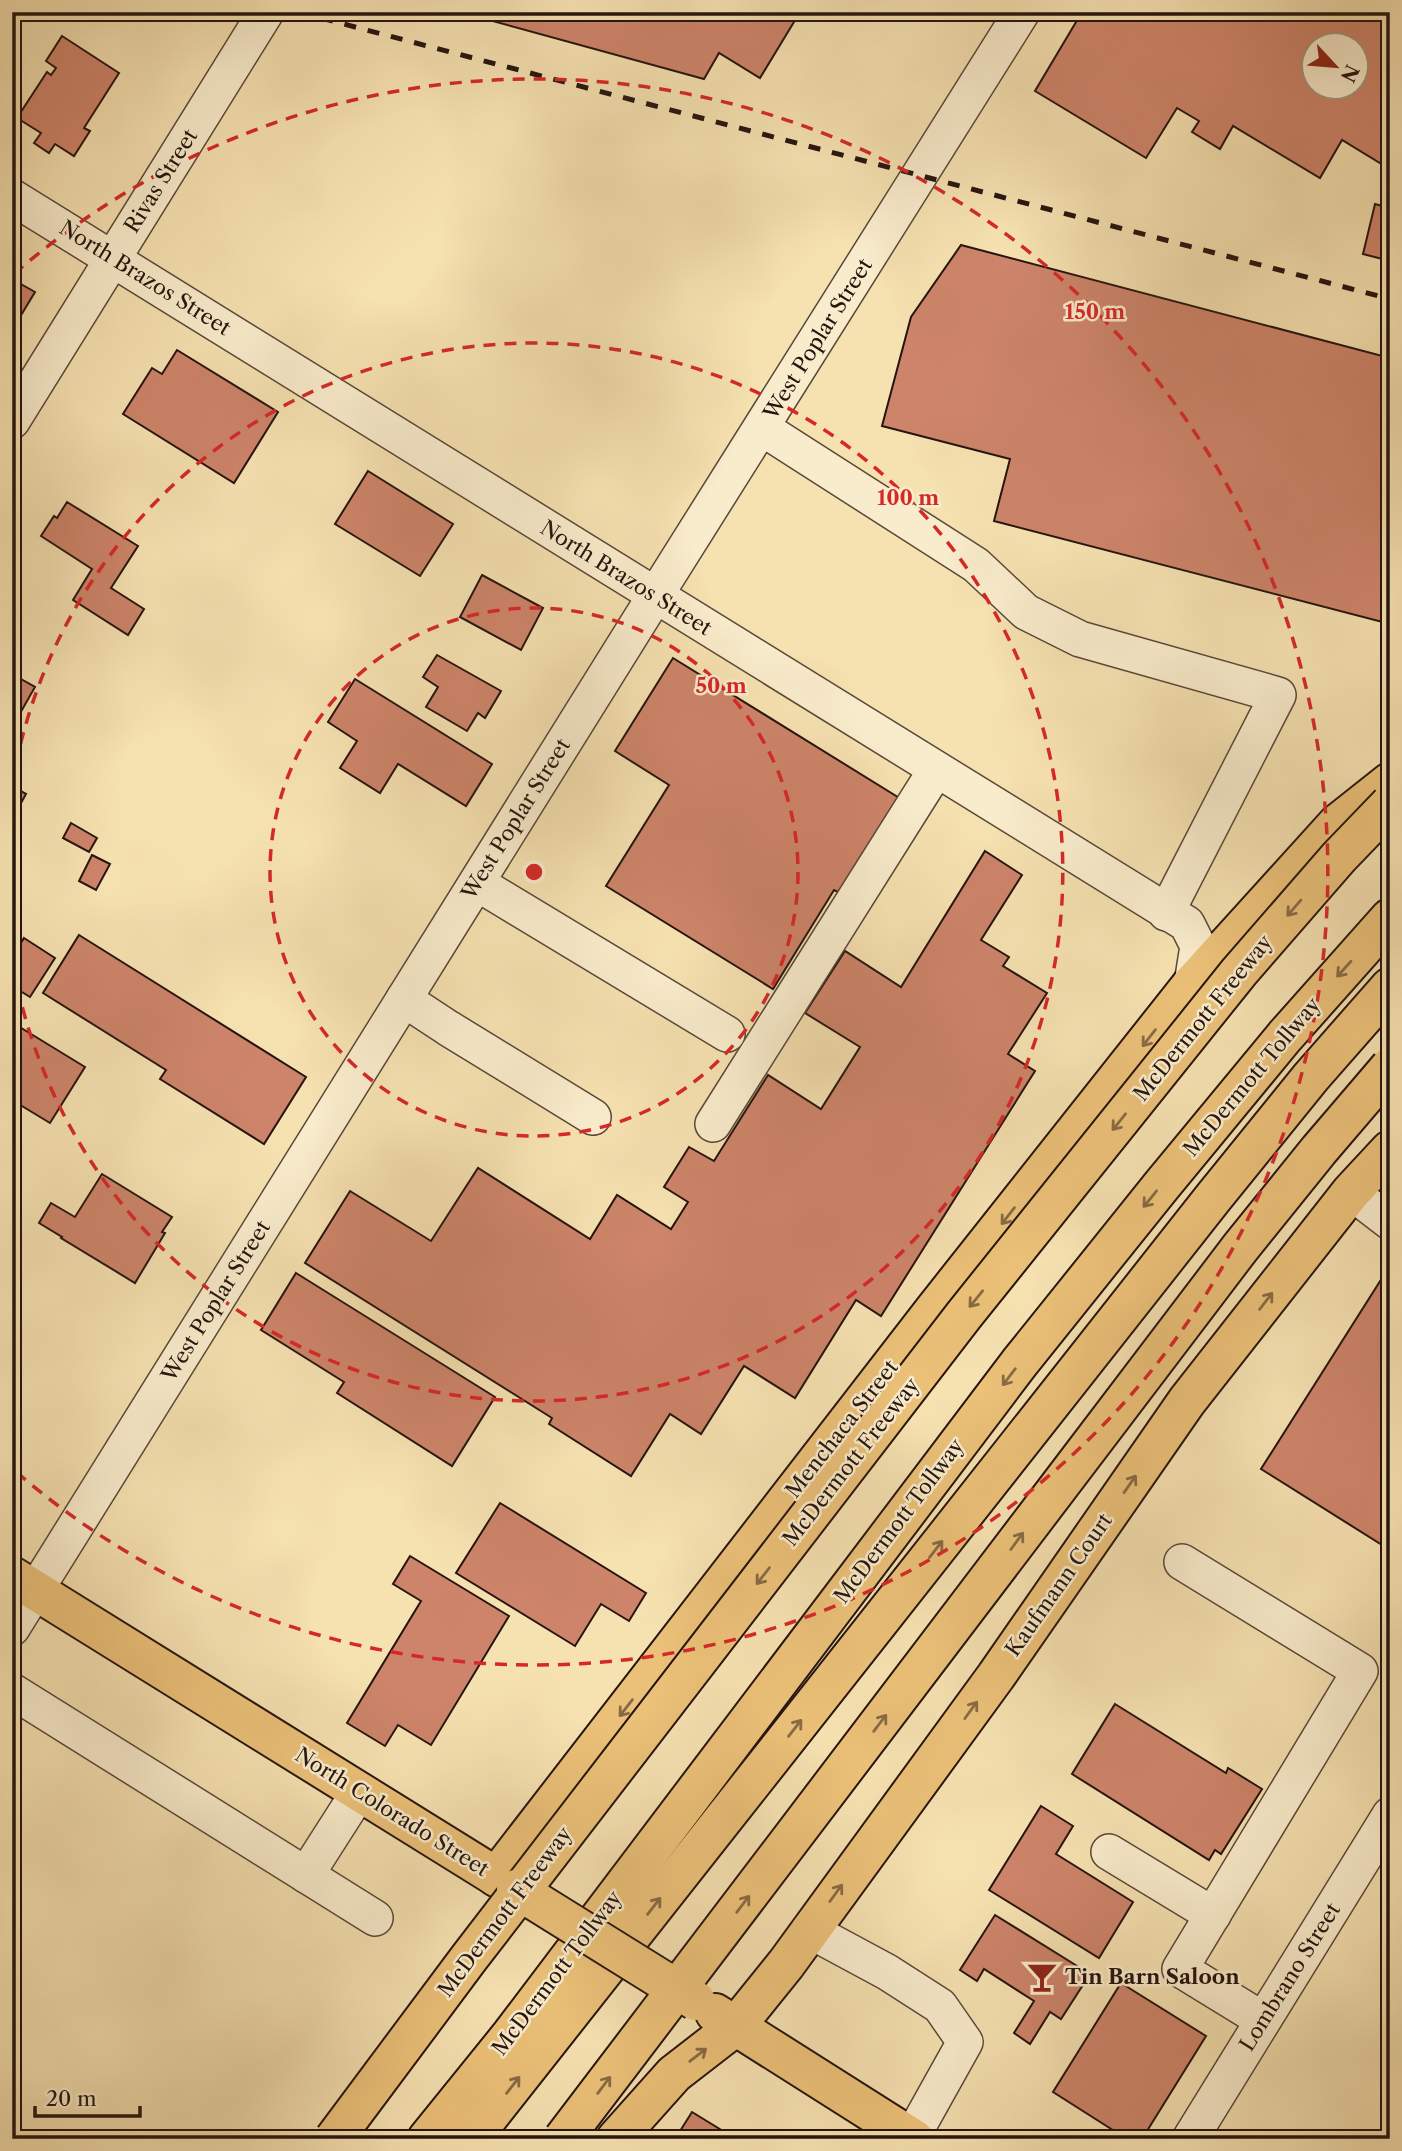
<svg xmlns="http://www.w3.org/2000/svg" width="1402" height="2151" font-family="'Libre Caslon Text',serif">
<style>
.building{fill:#cd846a;stroke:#25140f;stroke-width:2;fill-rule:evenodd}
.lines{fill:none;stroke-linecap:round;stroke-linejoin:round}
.minor-casing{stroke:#594738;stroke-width:38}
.major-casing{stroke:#25140f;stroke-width:42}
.highway-casing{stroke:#25140f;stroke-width:42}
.minor{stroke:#f9eccc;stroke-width:35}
.major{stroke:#ebc078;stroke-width:38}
.highway{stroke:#ebc078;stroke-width:38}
.rail{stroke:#25140f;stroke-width:5;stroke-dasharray:12 12;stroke-linecap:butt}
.major-bridge-casing{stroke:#25140f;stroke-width:42;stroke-linecap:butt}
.highway-bridge-casing{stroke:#25140f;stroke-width:42;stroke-linecap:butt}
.major-bridge{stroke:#ebc078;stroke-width:38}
.highway-bridge{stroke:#ebc078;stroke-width:38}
.oneway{stroke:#886a44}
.ring{fill:none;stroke:#d62828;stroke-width:3.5;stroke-dasharray:12 9}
.labels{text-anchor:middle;stroke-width:5;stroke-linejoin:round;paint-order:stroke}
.street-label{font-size:21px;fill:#25140f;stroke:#f9eccc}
.poi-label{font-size:21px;font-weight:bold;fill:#25140f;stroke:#f9eccc;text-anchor:start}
.centre{fill:#d62828;stroke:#f9eccc;stroke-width:3.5}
.ring-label{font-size:21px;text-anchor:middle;font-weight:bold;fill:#d62828;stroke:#f9eccc;stroke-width:5;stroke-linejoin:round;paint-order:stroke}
</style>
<rect width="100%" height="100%" fill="#f6e1b1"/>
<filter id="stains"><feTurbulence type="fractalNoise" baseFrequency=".00286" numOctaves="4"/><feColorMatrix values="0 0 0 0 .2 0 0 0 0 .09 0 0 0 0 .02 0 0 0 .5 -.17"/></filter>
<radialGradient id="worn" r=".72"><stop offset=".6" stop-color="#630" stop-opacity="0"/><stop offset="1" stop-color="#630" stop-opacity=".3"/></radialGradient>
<g class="building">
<polygon points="460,12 800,12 760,78 719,53 704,79"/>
<path d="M1082,12H1390V166L1388,168L1342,140L1320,178L1233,126L1220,149L1192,132L1199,121L1177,108L1146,158L1035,91ZM1314,46H1356V88H1314Z"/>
<polygon points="62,36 119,73 84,128 90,131 74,156 55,144 49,153 34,143 41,133 17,118 47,72 51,75 56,68 46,61"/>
<polygon points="1375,204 1390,208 1390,261 1363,254"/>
<polygon points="961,245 1390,358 1390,624 994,521 1010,459 882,426 911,317"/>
<polygon points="12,279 35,292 20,317 13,313 12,314"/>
<polygon points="177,350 278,412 234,483 123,414 152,368 162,374"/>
<polygon points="368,471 453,524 420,576 335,524"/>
<polygon points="67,502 138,546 111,588 144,609 128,635 73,600 92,569 41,536 54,516 57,518"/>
<polygon points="482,575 543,608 521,650 460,617"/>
<polygon points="437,655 501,691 485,718 478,713 467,731 426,707 438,687 423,677"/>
<polygon points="673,658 901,799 842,894 834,890 773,989 606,886 669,785 615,751"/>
<polygon points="12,674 35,687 18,717 12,714"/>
<polygon points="355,679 492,764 466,806 398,764 380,793 340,768 357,741 328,722"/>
<polygon points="12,786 26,794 15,814 12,813"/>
<polygon points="71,823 97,838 89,852 63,838"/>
<polygon points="985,851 1022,875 981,940 1009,957 1003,966 1047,993 1008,1054 1035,1071 881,1316 856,1300 795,1398 744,1366 701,1434 670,1414 631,1476 549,1424 552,1418 305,1263 350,1191 431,1241 478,1168 590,1239 617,1195 671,1229 688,1202 664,1187 689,1147 714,1161 768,1075 821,1109 860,1047 805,1013 845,951 901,987"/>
<polygon points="92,855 110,864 96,890 79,881"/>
<polygon points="79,935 306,1077 264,1144 160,1079 166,1070 43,993"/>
<polygon points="24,938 55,958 30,997 12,986 12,957"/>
<polygon points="18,1026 85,1067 50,1123 12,1100 12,1035"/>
<polygon points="102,1174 172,1217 162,1232 165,1233 135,1283 61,1238 62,1237 39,1223 51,1203 75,1217"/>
<polygon points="296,1273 495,1397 452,1466 337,1393 344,1382 261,1330"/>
<polygon points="1384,1275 1390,1279 1390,1550 1261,1469"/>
<polygon points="500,1503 646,1593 629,1621 601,1604 575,1646 456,1573"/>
<polygon points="410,1556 509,1616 431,1745 398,1725 385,1746 347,1723 421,1601 393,1584"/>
<polygon points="1115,1704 1226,1773 1228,1768 1262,1789 1221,1854 1215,1850 1209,1860 1072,1774"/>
<polygon points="1041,1806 1073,1826 1056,1854 1133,1902 1099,1958 989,1890"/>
<polygon points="995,1915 1090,1974 1061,2019 1050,2012 1030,2044 1014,2033 1034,2001 984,1969 977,1981 960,1970"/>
<polygon points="1121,1983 1206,2036 1142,2139 1127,2139 1053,2092"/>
<polygon points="692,2112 736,2139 675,2139"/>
</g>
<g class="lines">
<defs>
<g id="minor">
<polyline points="12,197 1187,924 1198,946 1192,984"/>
<polyline points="12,421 266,12"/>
<polyline points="762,428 976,565 1026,612 1080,639 1278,695 1166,913"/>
<polyline points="477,883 727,1034"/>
<polyline points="404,999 448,1028 593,1117"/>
<polyline points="713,1124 936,770"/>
<polyline points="1351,1192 1390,1222"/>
<polyline points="1182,1562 1360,1671 1180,1969 1263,2020"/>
<polyline points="12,1628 655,596 1022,12"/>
<polyline points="12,1691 375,1918"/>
<polyline points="1109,1852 1213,1915"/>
<polyline points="306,1875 359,1792"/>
<polyline points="809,1930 887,1972 940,2006 965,2042 912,2137"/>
<polyline points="1190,2139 1390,1815"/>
</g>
<g id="major">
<polyline points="12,1576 516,1889"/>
<polyline points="496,1877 934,1310 1192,984"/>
<polyline points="715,2013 914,2139"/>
<polyline points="736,2026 786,1964 996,1676 1187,1401 1351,1192 1390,1150"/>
</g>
<g id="highway">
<polyline points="1192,984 1337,824 1390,782"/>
<polyline points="427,2139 511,2035 1020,1362 1162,1185 1285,1036 1390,918"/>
<polyline points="471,2139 1213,1198 1311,1077 1390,987"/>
<polyline points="616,2139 674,2074 736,2026"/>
</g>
</defs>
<use href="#minor" class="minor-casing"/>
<use href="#major" class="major-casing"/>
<use href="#highway" class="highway-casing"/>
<use href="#minor" class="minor"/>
<use href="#major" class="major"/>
<use href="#highway" class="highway"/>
<polyline class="rail" points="298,12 1390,299"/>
<defs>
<polyline id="major-bridge" points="516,1889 696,2001"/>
<g id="highway-bridge">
<polyline points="334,2139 469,1958 964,1315 1239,972 1339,857 1390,804"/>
<polyline points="563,2139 1240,1248 1319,1150 1390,1067"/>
</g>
</defs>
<use href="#major-bridge" class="major-bridge-casing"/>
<use href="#highway-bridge" class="highway-bridge-casing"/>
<use href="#major-bridge" class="major-bridge"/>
<use href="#highway-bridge" class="highway-bridge"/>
</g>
<defs><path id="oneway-shaft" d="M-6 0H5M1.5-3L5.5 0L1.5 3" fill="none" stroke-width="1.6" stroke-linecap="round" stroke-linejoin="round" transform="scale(1.75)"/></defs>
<g class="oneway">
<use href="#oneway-shaft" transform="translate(1294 908) rotate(131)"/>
<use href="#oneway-shaft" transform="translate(1344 969) rotate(132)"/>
<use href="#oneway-shaft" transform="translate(1149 1038) rotate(128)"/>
<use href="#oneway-shaft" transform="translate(1119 1122) rotate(129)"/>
<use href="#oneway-shaft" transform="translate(1150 1199) rotate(129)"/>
<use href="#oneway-shaft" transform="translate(1008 1216) rotate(128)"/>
<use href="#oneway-shaft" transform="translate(976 1299) rotate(129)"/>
<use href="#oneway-shaft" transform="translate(1266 1301) rotate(-52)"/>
<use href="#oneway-shaft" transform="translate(1009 1377) rotate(127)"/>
<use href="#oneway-shaft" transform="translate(1130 1484) rotate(-55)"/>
<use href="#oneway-shaft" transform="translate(1017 1541) rotate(-54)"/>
<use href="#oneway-shaft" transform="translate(936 1549) rotate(-52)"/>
<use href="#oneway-shaft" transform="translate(763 1576) rotate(128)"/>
<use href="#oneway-shaft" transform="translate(626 1708) rotate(128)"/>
<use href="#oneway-shaft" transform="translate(971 1710) rotate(-54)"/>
<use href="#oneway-shaft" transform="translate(880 1723) rotate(-53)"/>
<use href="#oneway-shaft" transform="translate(795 1728) rotate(-52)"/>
<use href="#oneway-shaft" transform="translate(836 1893) rotate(-54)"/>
<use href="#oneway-shaft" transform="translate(743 1904) rotate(-53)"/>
<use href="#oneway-shaft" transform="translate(654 1906) rotate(-52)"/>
<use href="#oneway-shaft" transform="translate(698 2055) rotate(-38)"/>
<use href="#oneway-shaft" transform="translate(513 2085) rotate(-52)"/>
<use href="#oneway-shaft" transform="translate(604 2085) rotate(-53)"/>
</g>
<g class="ring">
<circle cx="534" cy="872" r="264"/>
<path d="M12 785A529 529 0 1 1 12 959"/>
<path d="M14 274A793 793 0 1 1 14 1470"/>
</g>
<defs>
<symbol id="bar-bare" viewBox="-9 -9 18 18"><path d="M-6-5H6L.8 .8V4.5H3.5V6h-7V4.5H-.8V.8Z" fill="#8f2418" stroke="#f9eccc" stroke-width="2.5" paint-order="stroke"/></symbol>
</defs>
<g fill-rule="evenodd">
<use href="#bar-bare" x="1020" y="1955" width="44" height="44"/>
</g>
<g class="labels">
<g class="street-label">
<text transform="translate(161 181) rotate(-58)" y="7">Rivas Street</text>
<text transform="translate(145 278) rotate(32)" y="7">North Brazos Street</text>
<text transform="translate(818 339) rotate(-58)" y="7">West Poplar Street</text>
<text transform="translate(626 578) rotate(32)" y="7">North Brazos Street</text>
<text transform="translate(516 819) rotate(-58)" y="7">West Poplar Street</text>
<text transform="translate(1203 1018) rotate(-51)" y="7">McDermott Freeway</text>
<text transform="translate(1252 1077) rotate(-50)" y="7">McDermott Tollway</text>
<text transform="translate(216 1301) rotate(-58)" y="7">West Poplar Street</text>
<text transform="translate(842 1429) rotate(-52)" y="7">Menchaca Street</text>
<text transform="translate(851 1462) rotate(-52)" y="7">McDermott Freeway</text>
<text transform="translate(899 1521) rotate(-53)" y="7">McDermott Tollway</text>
<text transform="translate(1059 1585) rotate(-55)" y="7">Kaufmann Court</text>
<text transform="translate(392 1812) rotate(32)" y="7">North Colorado Street</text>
<text transform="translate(505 1912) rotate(-53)" y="7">McDermott Freeway</text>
<text transform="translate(557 1973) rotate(-53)" y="7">McDermott Tollway</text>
<text transform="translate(1290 1977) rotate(-58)" y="7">Lombrano Street</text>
</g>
<g class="poi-label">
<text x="1065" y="1984">Tin Barn Saloon</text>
</g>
</g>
<circle cx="534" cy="872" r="10" class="centre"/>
<g class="ring-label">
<text x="1095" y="319">150 m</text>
<text x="908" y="505">100 m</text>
<text x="721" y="693">50 m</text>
</g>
<rect width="1402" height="2151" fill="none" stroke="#f6e1b1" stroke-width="42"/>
<rect x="14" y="14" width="1374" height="2123" fill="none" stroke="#25140f" stroke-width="3.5"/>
<rect x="21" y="21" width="1360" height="2109" fill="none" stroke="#25140f" stroke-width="2"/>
<g transform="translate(1335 66) rotate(116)"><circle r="33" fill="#f9eccc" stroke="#a49680" stroke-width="2"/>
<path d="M0-5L12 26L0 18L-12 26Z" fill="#8f2418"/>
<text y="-10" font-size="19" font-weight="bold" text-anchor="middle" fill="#25140f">N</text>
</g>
<path d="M35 2106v10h105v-10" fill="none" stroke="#25140f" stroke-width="3.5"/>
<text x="46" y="2106" font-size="21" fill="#25140f" stroke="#f9eccc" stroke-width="5" paint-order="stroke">20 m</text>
<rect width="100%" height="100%" filter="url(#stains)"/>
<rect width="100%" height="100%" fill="url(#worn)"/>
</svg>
